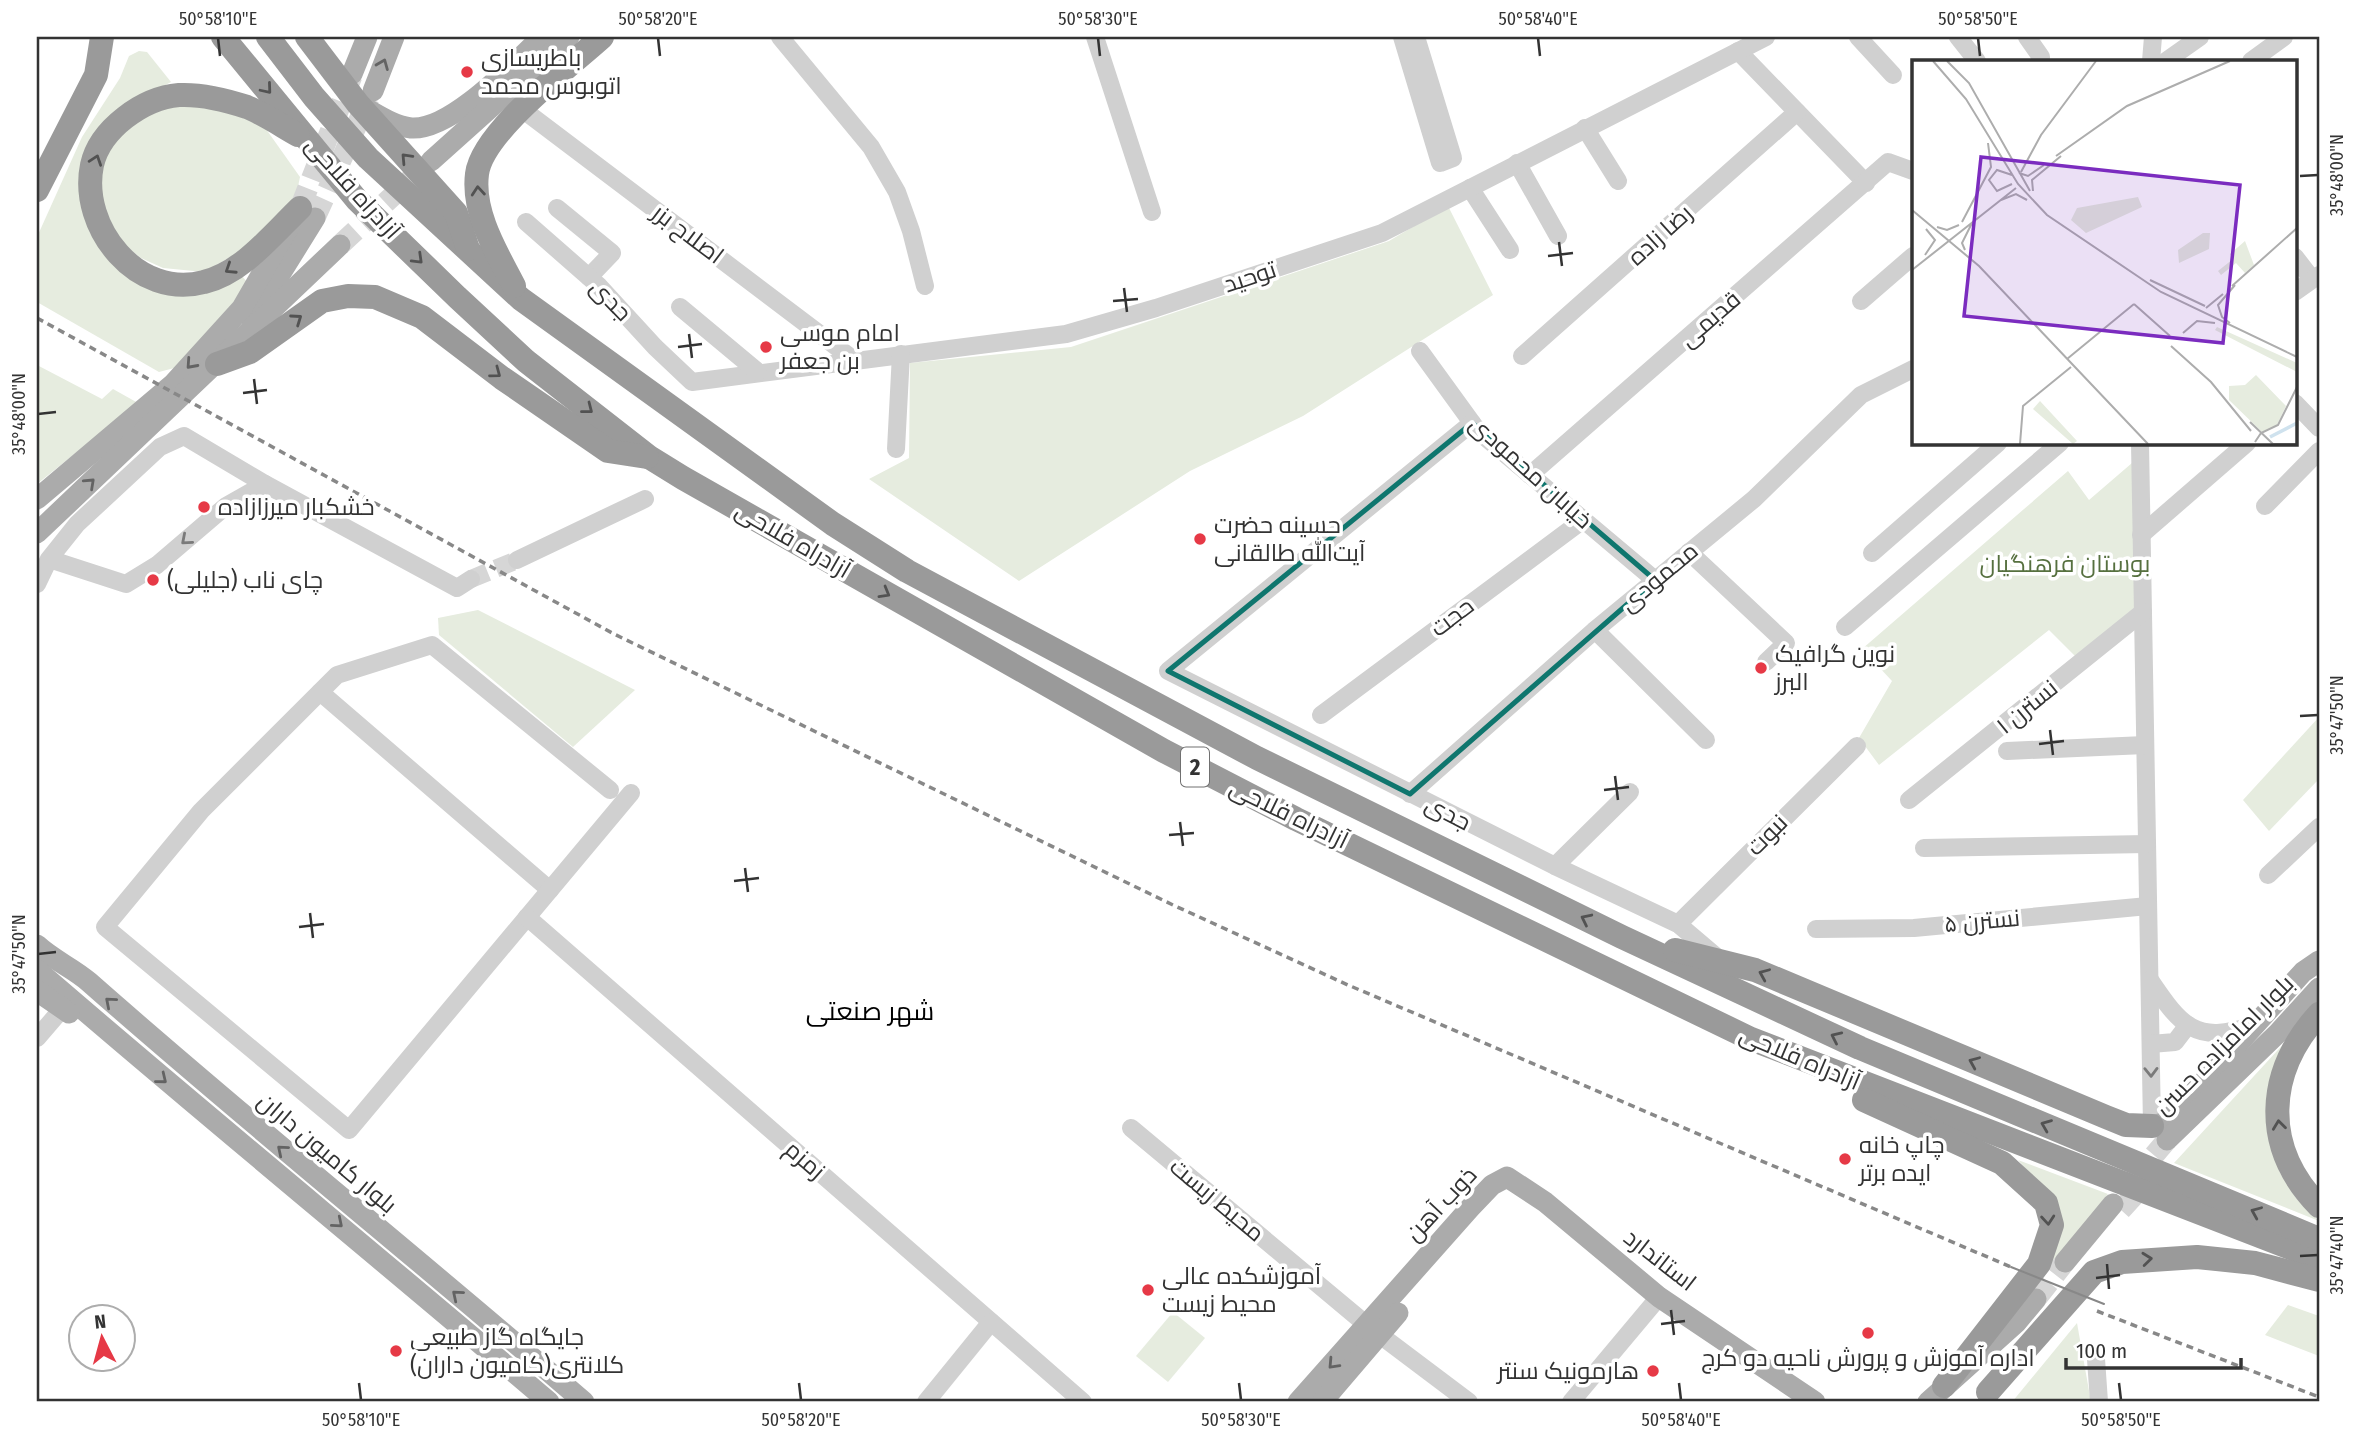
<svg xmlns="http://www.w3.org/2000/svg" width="2356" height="1439" font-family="'Fira Sans Condensed',Cairo,sans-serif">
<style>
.green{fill:#e6ecdf}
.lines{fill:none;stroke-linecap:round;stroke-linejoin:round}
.minor-tunnel{stroke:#d6d6d6;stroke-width:18;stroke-dasharray:18 9;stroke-linecap:butt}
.major-tunnel{stroke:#d6d6d6;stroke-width:21;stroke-dasharray:21 10;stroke-linecap:butt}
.minor{stroke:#d0d0d0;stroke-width:18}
.major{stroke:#ababab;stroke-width:21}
.highway{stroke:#9a9a9a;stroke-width:24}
.tram{stroke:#888;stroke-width:2}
.rail{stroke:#888;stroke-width:3.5;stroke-dasharray:7 5;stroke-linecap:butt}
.oneway{stroke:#636363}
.oneway2{stroke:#525252}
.oneway3{stroke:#7a7a7a}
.marked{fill:none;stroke:#0f766e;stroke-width:5;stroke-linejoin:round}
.ticks{fill:none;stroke:#333;stroke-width:2.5}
.poi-dot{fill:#e63946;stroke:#fff;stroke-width:2.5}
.labels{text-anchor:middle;stroke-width:7;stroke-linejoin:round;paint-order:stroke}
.shield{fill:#fff;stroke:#707070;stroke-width:2}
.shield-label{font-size:23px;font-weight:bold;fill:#333}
.poi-label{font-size:24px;fill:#333;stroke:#fff;text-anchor:start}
.street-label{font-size:24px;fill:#333;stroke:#fff}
.park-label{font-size:24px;fill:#56703f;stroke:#fff}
.neighbourhood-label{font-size:26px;fill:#000;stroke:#fff}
.inset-river{fill:none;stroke:#cfe2ee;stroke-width:3.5}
.inset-road{fill:none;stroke:#adadad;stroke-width:2}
.view{fill:#7b2cbf;fill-opacity:0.15;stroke:#7b2cbf;stroke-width:3.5}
.inset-edge{fill:none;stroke:#333;stroke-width:3.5}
.neatline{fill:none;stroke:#333;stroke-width:2.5}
.ticks-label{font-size:18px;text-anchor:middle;fill:#333}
</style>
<rect width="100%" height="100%" fill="#fff"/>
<g class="green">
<polygon points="139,51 147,52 171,82 125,107 85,213 90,233 106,255 129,272 242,276 247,282 239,296 178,367 159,372 37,302 37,237 82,137 120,78 129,56"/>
<polygon points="165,104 216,104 266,129 300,177 295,201 258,241 204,272 163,268 141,258 115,238 98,195 100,171 113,143 137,118"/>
<polygon points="1448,206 1493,295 1303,416 1190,471 1019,581 869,479 909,458 910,363 1071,347 1389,241"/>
<polygon points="37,365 102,399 113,389 138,403 37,484"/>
<polygon points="2132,463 2141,611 2076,657 2049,630 1879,765 1859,738 1892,681 1862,649 2068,471 2089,500"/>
<polygon points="478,610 635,690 573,747 439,635 438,618"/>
<polygon points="2319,717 2319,779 2269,831 2243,800"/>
<polygon points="2288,1039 2269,1138 2280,1173 2296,1198 2319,1221 2174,1163"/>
<polygon points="2018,1160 2108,1194 2053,1263 2049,1259 2042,1187"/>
<polygon points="2288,1305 2319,1316 2319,1356 2265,1335"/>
<polygon points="1173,1312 1205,1338 1168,1382 1136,1356"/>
<polygon points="2077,1323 2091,1402 2012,1402"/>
</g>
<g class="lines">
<polyline class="minor-tunnel" points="471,579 517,560"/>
<g class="major-tunnel">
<polyline points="300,208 352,76"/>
<polyline points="315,218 369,98"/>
<polyline points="340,245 412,178"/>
<polyline points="2134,1179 2167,1140"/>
<polyline points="2121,1210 2150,1178"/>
<polyline points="2036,1299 2065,1262"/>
</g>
<g class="minor">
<polyline points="780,37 871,147 897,192 911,231 925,286"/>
<polyline points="1095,37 1152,212"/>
<polyline points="1402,37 1440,163 1453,158 1416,37"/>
<polyline points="1858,37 1893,75"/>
<polyline points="1958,37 1977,61"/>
<polyline points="2027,37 2041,57"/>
<polyline points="1738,51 1866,183"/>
<polyline points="2151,61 2153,37"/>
<polyline points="2166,61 2200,37"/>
<polyline points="2251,61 2284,37"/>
<polyline points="522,109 854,360"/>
<polyline points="1585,128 1618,181"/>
<polyline points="1517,163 1558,236"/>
<polyline points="1470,188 1510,250"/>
<polyline points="557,208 612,253 589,277"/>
<polyline points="526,222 599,286 655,347 692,382 1066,334 1156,308 1382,233 1766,37"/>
<polyline points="2295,257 2312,279"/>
<polyline points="2295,292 2319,275"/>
<polyline points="1861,301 1913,256"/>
<polyline points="680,307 758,372"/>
<polyline points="1420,351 1478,431 1655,580"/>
<polyline points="1522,356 1797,112"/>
<polyline points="2295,403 2319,428"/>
<polyline points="1472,423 1168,671 1555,866 1678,924 1718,958"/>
<polyline points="2140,443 2152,1126"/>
<polyline points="896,449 901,354"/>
<polyline points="1530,475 1888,162 1913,171"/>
<polyline points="265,484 457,588 471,579"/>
<polyline points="2265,506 2319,451"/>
<polyline points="2141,535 2247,443"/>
<polyline points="1689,552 1786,643 1766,662"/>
<polyline points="1872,553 1998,443"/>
<polyline points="517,560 645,499"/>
<polyline points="37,584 49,559 77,524 160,447 184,436 265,484 226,506 157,565 126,584 49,559"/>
<polyline points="1845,627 2060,443"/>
<polyline points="1595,630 1706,740"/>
<polyline points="320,692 550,890"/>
<polyline points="1321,715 1583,520"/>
<polyline points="2007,751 2145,745"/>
<polyline points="610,790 432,645 337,675 201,811 105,927 349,1130 631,793"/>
<polyline points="1410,794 1595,630 1754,499 1861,395 1913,369"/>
<polyline points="1909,800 2143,612"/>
<polyline points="1924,848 2147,844"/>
<polyline points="1555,866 1630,792"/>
<polyline points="2268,875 2319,827"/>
<polyline points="527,917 1083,1402"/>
<polyline points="1678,924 1857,746"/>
<polyline points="1816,929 1914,928 2148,906"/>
<path d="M2150,980C2181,1026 2196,1045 2253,1025"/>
<polyline points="37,1038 62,1009"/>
<polyline points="2151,1044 2175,1042 2188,1025"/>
<polyline points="1131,1128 1368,1326"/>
<polyline points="1380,1335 1469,1402"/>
<polyline points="2096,1359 2099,1402"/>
<polyline points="926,1402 991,1322"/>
<polyline points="1571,1402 1659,1297"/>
</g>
<g class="major">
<polyline points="352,74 367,37"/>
<polyline points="373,91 394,37"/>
<path d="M367,109C381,117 395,126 411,128C451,131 514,63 542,37"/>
<polyline points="431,161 569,37"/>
<polyline points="250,317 266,297 315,218"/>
<polyline points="37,499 173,384 242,308 290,225"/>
<polyline points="37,533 340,245"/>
<path d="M37,945C53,960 73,968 89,982C251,1125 420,1260 584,1402"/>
<path d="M37,970C206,1116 379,1257 549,1402"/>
<polyline points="37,991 69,1013"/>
<polyline points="2152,1126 2166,1122 2177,1111 2303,972 2319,961"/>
<polyline points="2167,1140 2278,1033 2319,988"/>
<polyline points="2065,1262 2113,1204"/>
<polyline points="1298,1402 1470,1208 1492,1185 1507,1177 1545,1202 1659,1297 1815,1402"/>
<polyline points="1322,1402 1398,1313"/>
<polyline points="1928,1402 2016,1323 2036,1299"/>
</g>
<g class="highway">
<polyline points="223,37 357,200 457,297 526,361 649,457 683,478 1164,751 1296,819 1751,1039 2319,1259"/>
<polyline points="268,37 314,97 368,158 521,299 833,524 907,571 1257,758 1622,937 1860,1048 2319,1239"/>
<polyline points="307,37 358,104 456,213 468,249"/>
<path d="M298,135C282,126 264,114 247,107C226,100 200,94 179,95C143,98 100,129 92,165C79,228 138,300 204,282C242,273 273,234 300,208"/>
<polyline points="37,190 96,75 102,37"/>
<path d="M514,286C497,253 472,213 477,174C482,132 569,67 602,37"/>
<polyline points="217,364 250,352 322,301 348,296 375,297 422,317 502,378 608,451 647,457"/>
<polyline points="1675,950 1755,970 2106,1117 2126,1125 2152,1126"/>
<path d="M2319,1014C2266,1072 2261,1147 2319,1206"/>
<polyline points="1864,1100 2002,1163 2046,1203 2052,1225 2039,1264 1944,1386"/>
<polyline points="1988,1392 2094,1272 2122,1262 2197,1257 2255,1263 2319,1280"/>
</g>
<polyline class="tram" points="2011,1267 2104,1304"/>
<g class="rail">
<polyline points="37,318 614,634 1173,905 1348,985 2011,1267"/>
<polyline points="2097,1311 2319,1397"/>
</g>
</g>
<defs><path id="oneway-chevron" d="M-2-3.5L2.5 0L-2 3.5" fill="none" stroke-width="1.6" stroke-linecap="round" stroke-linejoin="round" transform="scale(1.75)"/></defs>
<g class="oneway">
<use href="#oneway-chevron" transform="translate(383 64) rotate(-68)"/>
<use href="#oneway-chevron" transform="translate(191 364) rotate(132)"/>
<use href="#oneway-chevron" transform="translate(90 483) rotate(-43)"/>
<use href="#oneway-chevron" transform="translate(110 1002) rotate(-139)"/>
<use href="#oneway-chevron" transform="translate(162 1079) rotate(39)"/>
<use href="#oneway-chevron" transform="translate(282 1150) rotate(-140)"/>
<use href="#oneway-chevron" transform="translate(338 1223) rotate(40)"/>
<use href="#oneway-chevron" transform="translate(457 1295) rotate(-140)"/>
<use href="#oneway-chevron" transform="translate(1333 1364) rotate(133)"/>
</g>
<g class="oneway2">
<use href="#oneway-chevron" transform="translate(267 89) rotate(50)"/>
<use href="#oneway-chevron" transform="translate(406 158) rotate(-133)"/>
<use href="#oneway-chevron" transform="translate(96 160) rotate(-71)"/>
<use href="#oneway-chevron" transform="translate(478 191) rotate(-95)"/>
<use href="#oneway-chevron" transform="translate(418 259) rotate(44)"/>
<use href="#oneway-chevron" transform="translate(230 269) rotate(147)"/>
<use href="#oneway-chevron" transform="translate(297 319) rotate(-35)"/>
<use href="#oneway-chevron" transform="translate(496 373) rotate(37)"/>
<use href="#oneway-chevron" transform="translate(588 409) rotate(38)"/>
<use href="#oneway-chevron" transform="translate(885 593) rotate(30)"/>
<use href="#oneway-chevron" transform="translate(1586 919) rotate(-154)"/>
<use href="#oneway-chevron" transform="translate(1764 974) rotate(-157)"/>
<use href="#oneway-chevron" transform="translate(1836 1037) rotate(-155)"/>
<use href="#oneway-chevron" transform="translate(1974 1062) rotate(-157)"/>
<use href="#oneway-chevron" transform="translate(2046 1125) rotate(-158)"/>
<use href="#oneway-chevron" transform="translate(2279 1125) rotate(-97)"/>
<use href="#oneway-chevron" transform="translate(2256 1212) rotate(-157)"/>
<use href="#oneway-chevron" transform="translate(2048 1220) rotate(85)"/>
<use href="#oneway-chevron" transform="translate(2147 1259) rotate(-6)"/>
</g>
<g class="oneway3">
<use href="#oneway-chevron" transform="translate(186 540) rotate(139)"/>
<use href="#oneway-chevron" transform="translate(2151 1072) rotate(89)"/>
</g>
<path class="marked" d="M1472,423L1655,580L1410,794L1168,671Z"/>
<path class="ticks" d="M218,38L220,56M658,38L660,56M1098,38L1100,56M1538,38L1540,56M1978,38L1980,56M2300,176L2318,175M1559,242L1562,266M1548,256L1573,253M1124,288L1127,312M1113,301L1138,299M689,334L692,358M678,347L702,344M254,379L257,404M243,393L267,390M38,414L56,412M2300,716L2318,715M2050,730L2053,755M2039,744L2064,741M1615,776L1618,800M1604,790L1629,787M1180,822L1183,846M1169,835L1194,833M745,868L748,892M734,881L759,878M310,913L313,938M299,927L324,924M38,954L56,952M2300,1256L2318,1255M2107,1264L2109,1289M2096,1278L2120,1275M1671,1310L1674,1335M1661,1324L1685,1321M359,1383L361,1400M799,1383L801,1400M1239,1383L1241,1400M1679,1383L1681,1400M2119,1383L2121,1400"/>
<g class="poi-dot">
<circle cx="467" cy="72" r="7"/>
<circle cx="766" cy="347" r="7"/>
<circle cx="204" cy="507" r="7"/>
<circle cx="1200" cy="539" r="7"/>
<circle cx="153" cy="580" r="7"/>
<circle cx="1761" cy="668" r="7"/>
<circle cx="1845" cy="1159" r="7"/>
<circle cx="1148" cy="1290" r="7"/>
<circle cx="1868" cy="1333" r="7"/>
<circle cx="396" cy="1351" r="7"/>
<circle cx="1653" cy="1371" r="7"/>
</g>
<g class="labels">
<rect class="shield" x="1181" y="747.5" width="28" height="39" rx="5"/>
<g class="shield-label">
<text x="1195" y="775">2</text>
</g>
<g class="poi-label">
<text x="481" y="66">باطریسازی<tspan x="481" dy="28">اتوبوس محمد</tspan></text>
<text x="780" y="341">امام موسی<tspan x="780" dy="28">بن جعفر</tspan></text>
<text x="218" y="515">خشکبار میرزازاده</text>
<text x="1214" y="533">حسینه حضرت<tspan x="1214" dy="28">آیت‌الله طالقانی</tspan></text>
<text x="167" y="588">چای ناب (جلیلی)</text>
<text x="1775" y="662">نوین گرافیک<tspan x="1775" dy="28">البرز</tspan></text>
<text x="1859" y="1153">چاپ خانه<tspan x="1859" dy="28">ایده برتر</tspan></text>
<text x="1162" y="1284">آموزشکده عالی<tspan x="1162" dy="28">محیط زیست</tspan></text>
<text x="410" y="1345">جایگاه گاز طبیعی<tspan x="410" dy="28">کلانتری(کامیون داران)</tspan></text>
<text x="1868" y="1366" text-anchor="middle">اداره آموزش و پرورش ناحیه دو کرج</text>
<text x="1639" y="1379" text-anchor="end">هارمونیک سنتر</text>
</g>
<g class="street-label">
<text transform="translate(353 188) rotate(48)" y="8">آزادراه فلاحی</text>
<text transform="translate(688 234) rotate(37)" y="8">اصلاح بزر</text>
<text transform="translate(1660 235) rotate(-42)" y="8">رضا زاده</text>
<text transform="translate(1250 277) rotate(-18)" y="8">توحید</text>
<text transform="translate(611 300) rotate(46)" y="8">جدی</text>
<text transform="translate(1710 319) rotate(-41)" y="8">قدیمی</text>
<text transform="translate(1531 472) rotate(42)" y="8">خیابان محمودی</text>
<text transform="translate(793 540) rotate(30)" y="8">آزادراه فلاحی</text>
<text transform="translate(1659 577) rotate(-40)" y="8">محمودی</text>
<text transform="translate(1452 617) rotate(-37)" y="8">حجت</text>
<text transform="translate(2027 707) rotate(-39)" y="8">نسترن ۱</text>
<text transform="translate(1448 813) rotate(27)" y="8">جدی</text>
<text transform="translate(1289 814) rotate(26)" y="8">آزادراه فلاحی</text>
<text transform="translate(1767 835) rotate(-45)" y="8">نبوت</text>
<text transform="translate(1982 921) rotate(-5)" y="8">نسترن ۵</text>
<text transform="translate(2224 1045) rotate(-45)" y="8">بلوار امامزاده حسن</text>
<text transform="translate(1800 1058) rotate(23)" y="8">آزادراه فلاحی</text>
<text transform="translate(327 1153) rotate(40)" y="8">بلوار کامیون داران</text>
<text transform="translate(805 1160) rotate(41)" y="8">زمزم</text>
<text transform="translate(1217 1200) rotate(40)" y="8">محیط زیست</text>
<text transform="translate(1441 1204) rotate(-47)" y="8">ذوب آهن</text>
<text transform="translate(1660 1260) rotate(38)" y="8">استاندارد</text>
</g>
<g class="park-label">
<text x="2065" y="572">بوستان فرهنگیان</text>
</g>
<g class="neighbourhood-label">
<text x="870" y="1020">شهر صنعتی</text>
</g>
</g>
<g transform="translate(1912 60)">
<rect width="385" height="385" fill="#fff"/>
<path d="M226,137L230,147L174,173L159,160L165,148ZM291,173H298L297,189L267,203L266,190ZM333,181L342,205L333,213L324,203L309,215L306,211L321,199L318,194ZM305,267L385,303V312L303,270ZM344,315L374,346L365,365L351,373L317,340V326L333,325ZM128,341L165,381L161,384L121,349Z" fill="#e6ecdf"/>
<path class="inset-river" d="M358,377L385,363"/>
<path class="inset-road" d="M21,1L54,39L106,124L135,155L249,232L385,297M35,1L57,23L118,131M144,96L215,46L318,1M109,112L129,75L184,1M107,113L116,116L132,105M100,124L85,131L77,120L85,110L100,115M121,131L120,120L149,96M89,140L104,134L115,140M0,150L67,206L236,384M50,162L79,107L76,83M25,167L35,170L47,165M53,190L50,183L60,163M13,195L23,180L14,169M0,210L104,128M238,220L293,246M320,226L385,168M222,244L258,276M294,248L311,234M318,263L310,257L306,245L323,225M271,273L285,261L303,263M259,286L299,322L339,371M155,299L222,244M338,362L361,384M343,382L349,373L366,365L385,327M108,384L111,346L159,307M361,384H385"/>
<path class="view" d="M69,97L328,125L311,283L52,256Z"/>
<rect width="385" height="385" class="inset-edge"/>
</g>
<rect width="2356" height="1439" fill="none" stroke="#ffffff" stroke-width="77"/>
<g transform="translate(102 1338) rotate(354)"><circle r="33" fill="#ffffff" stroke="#adadad" stroke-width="2"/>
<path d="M0-5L12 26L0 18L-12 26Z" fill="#e63946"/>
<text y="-10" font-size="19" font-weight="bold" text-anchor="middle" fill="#333333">N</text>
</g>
<path d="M2066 1358v10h175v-10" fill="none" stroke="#333333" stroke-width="3.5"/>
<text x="2076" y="1358" font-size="21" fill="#333333" stroke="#ffffff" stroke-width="5" paint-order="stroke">100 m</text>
<rect x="38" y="38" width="2280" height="1362" class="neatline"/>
<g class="ticks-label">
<text x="218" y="25">50°58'10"E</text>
<text x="658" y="25">50°58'20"E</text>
<text x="1098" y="25">50°58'30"E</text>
<text x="1538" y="25">50°58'40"E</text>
<text x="1978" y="25">50°58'50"E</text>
<text transform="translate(2337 175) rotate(-90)" y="6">35°48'00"N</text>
<text transform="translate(19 414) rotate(-90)" y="6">35°48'00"N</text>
<text transform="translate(2337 715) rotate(-90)" y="6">35°47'50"N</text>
<text transform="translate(19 954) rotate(-90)" y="6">35°47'50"N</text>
<text transform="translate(2337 1255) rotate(-90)" y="6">35°47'40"N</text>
<text x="361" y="1426">50°58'10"E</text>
<text x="801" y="1426">50°58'20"E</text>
<text x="1241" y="1426">50°58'30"E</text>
<text x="1681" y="1426">50°58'40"E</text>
<text x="2121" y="1426">50°58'50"E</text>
</g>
</svg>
